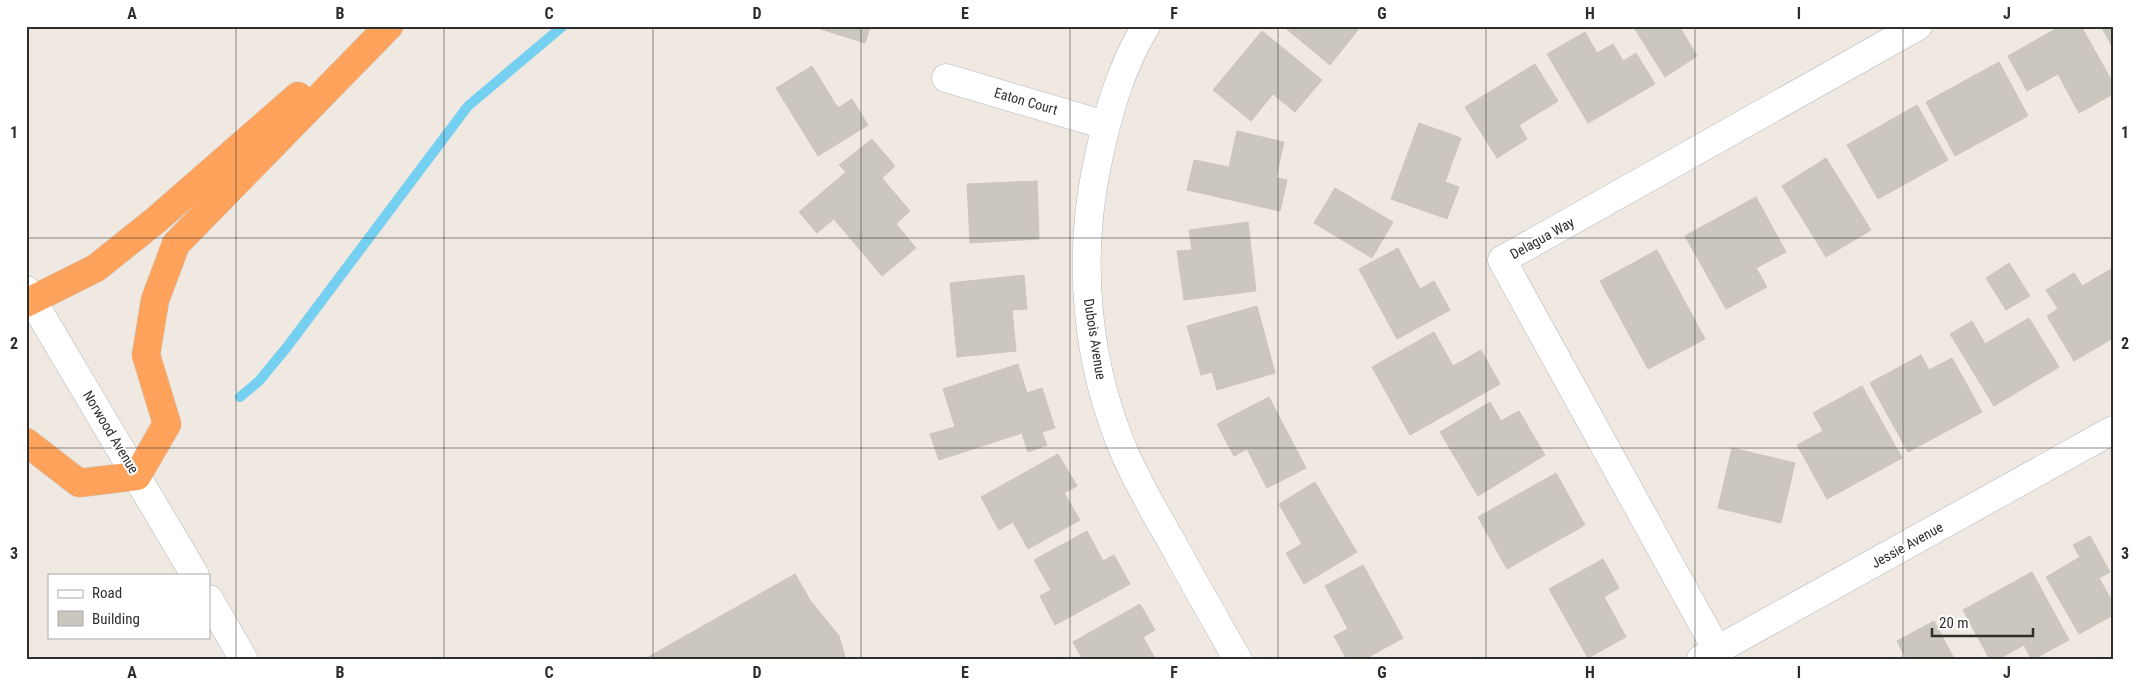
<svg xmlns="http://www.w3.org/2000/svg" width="2139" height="686" font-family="'Roboto Condensed',sans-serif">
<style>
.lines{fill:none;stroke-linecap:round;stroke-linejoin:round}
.stream{stroke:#75cff0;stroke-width:10}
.building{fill:#cbc7bf;stroke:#cbc5ba}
.street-casing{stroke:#b4b7c1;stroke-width:29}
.secondary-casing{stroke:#b4b7c1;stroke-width:29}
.highway-casing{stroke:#c9c9c9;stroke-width:29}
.street{stroke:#fff;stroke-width:28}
.secondary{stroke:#fff;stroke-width:28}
.highway{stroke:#ffa35c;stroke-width:28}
.grid{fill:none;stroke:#2e2e2e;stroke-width:1;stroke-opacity:0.55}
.labels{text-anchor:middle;stroke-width:4;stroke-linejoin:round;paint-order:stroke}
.street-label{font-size:14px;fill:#2e2e2e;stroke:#fff}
.neatline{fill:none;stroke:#2e2e2e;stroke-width:2}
.grid-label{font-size:16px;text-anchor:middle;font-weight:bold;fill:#2e2e2e}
</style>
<rect width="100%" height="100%" fill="#efe9e1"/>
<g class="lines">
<polyline class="stream" points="240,397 259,381 287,347 468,106 563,26"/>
</g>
<g class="building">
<polygon points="811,26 870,26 865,43"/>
<polygon points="1283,26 1354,26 1358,30 1330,65"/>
<polygon points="1633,26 1679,26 1697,56 1665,77"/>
<polygon points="2061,26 2081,26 2113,83 2113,94 2079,113 2058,74 2027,91 2008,56"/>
<polygon points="2101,26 2113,26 2113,48"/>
<polygon points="1262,31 1322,80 1295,112 1273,94 1251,121 1213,90"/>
<polygon points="1585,32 1597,53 1613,44 1623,61 1636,53 1655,84 1588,123 1547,54"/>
<polygon points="1999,62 2028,116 1955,156 1926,102"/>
<polygon points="1535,64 1558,101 1519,125 1527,139 1497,158 1465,107"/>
<polygon points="812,66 838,108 852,99 868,125 818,156 776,88"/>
<polygon points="1917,105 1948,160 1878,199 1847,145"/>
<polygon points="1419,123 1461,138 1445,182 1459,187 1447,219 1391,199"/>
<polygon points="1237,131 1284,142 1276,178 1287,180 1280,211 1187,190 1194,160 1229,167"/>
<polygon points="872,139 895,166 882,178 910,211 896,224 916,248 882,276 834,219 817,233 799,212 846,172 839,165"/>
<polygon points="1826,158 1871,230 1826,257 1782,186"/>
<polygon points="1037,181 1039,239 970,243 967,184"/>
<polygon points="1335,188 1393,222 1372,258 1314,223"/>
<polygon points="1756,197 1786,252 1756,268 1767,287 1726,309 1685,236"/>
<polygon points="1248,222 1256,291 1184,300 1177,251 1192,250 1189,230"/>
<polygon points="1398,248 1420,289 1434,281 1450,310 1397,339 1359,269"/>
<polygon points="1657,250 1705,339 1648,369 1600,281"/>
<polygon points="2009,263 2030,296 2006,310 1986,278"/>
<polygon points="2113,268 2113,338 2074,361 2047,316 2058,309 2046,290 2074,273 2082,286"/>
<polygon points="1024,275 1027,309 1012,310 1016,351 957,357 950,283"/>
<polygon points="1257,306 1275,373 1217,390 1212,372 1201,375 1187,326"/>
<polygon points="2029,318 2059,367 1994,406 1950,334 1972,321 1985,344"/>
<polygon points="1434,332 1453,366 1481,350 1500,384 1410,435 1372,367"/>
<polygon points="1921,355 1929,370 1952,358 1982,412 1908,452 1870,383"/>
<polygon points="1018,364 1027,393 1042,388 1055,428 1042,432 1047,445 1028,452 1022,433 939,460 930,434 955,427 943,389"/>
<polygon points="1862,386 1902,458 1827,499 1797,445 1823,431 1813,413"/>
<polygon points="1269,397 1306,468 1267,488 1247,449 1234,456 1217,424"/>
<polygon points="1490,402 1501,421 1519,411 1545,455 1478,496 1440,432"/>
<polygon points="1732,448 1795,463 1781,523 1718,508"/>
<polygon points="1058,454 1077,486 1064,493 1080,520 1028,549 1013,522 999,530 981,497"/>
<polygon points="1556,473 1585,525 1507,569 1478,517"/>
<polygon points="1315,482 1357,552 1304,584 1286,553 1302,544 1279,504"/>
<polygon points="1087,531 1103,561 1114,555 1130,584 1055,625 1040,596 1051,590 1034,560"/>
<polygon points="2090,536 2110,572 2099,578 2113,603 2113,615 2079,634 2046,577 2080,557 2073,545"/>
<polygon points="1603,559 1619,588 1604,597 1626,637 1588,658 1549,589"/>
<polygon points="1363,565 1403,638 1363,660 1347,660 1334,636 1348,629 1325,586"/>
<polygon points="2032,572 2069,640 2032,660 2024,645 1997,660 1990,660 1963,610"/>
<polygon points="795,574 810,600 839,636 846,660 643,660"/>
<polygon points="1140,604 1155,630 1143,637 1156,660 1083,660 1073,642"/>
<polygon points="1934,621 1955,660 1907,660 1897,641"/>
</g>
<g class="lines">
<defs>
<g id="street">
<path d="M1146,26C1120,68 1107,117 1097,165C1077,261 1086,363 1125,454C1139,485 1156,515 1173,544C1194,583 1216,621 1238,660"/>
<polyline points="946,78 1105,125"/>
<polyline points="1717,650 1502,260 1918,26"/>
<polyline points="1701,659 2113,430"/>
</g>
<g id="secondary">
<polyline points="26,290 195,575"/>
<polyline points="209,599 244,660"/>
</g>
<g id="highway">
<polyline points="26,303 96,268 156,220 298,96"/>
<polyline points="26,442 79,483 137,476 167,424 146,355 155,300 176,244 389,26"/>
</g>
</defs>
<use href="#street" class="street-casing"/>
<use href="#secondary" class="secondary-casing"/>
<use href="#highway" class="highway-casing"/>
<use href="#street" class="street"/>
<use href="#secondary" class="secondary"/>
<use href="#highway" class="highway"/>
</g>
<path class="grid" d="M236,26V660M444,26V660M653,26V660M861,26V660M1070,26V660M1278,26V660M1486,26V660M1695,26V660M1903,26V660M26,238H2113M26,448H2113"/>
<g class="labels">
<g class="street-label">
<text transform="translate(1026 101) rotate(16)" y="5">Eaton Court</text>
<text transform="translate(1542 238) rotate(-29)" y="5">Delagua Way</text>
<text transform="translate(1095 339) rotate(81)" y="5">Dubois Avenue</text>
<text transform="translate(111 432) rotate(59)" y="5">Norwood Avenue</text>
<text transform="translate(1907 545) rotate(-29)" y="5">Jessie Avenue</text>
</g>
</g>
<rect width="2139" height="686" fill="none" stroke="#ffffff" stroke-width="55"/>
<rect x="48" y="574" width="162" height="65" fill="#ffffff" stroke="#ababab"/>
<rect x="58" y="590" width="25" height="8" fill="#ffffff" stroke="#ababab"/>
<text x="92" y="598" font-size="15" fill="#2e2e2e">Road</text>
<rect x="58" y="611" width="25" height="15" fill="#cbc7bf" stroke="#ababab"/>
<text x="92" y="624" font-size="15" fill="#2e2e2e">Building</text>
<path d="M1932 628v8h101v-8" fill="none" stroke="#2e2e2e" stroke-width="2.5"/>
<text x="1939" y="628" font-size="15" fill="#2e2e2e" stroke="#ffffff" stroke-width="4" paint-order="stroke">20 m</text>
<rect x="28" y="28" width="2084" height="630" class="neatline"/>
<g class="grid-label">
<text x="132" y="19">A</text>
<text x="340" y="19">B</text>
<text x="549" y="19">C</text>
<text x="757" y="19">D</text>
<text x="965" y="19">E</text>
<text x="1174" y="19">F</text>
<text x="1382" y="19">G</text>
<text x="1590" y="19">H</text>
<text x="1799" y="19">I</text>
<text x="2007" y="19">J</text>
<text x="14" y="138">1</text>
<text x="2125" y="138">1</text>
<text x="14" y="349">2</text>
<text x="2125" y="349">2</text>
<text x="14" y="559">3</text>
<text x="2125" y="559">3</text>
<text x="132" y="678">A</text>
<text x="340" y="678">B</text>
<text x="549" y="678">C</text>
<text x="757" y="678">D</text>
<text x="965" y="678">E</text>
<text x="1174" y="678">F</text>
<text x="1382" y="678">G</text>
<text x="1590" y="678">H</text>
<text x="1799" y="678">I</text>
<text x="2007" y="678">J</text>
</g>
</svg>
